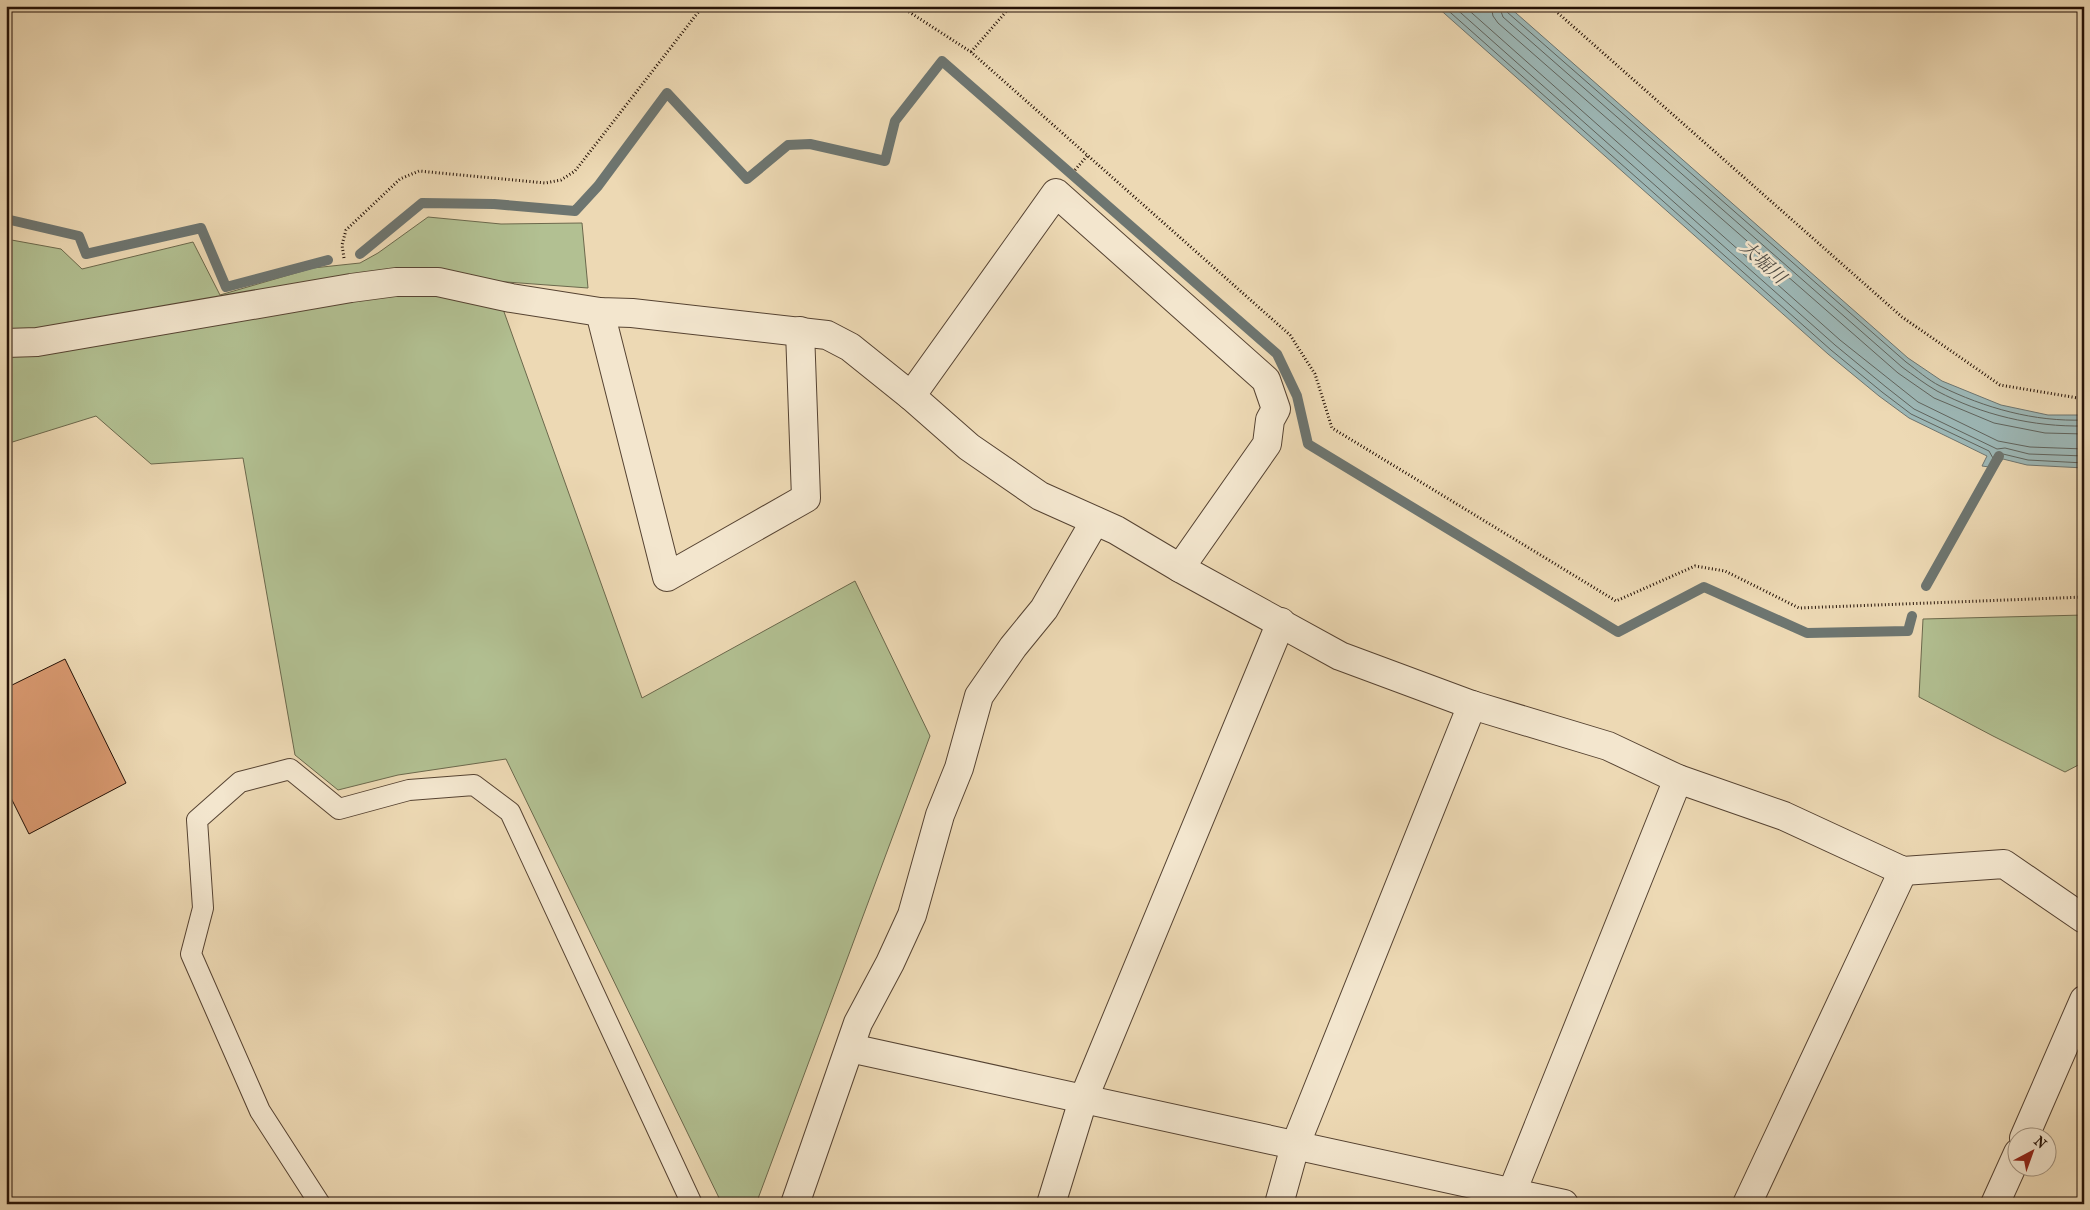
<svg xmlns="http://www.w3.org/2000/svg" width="2090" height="1210" font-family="'IM FELL French Canon','Noto Serif JP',serif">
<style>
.green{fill:#b2c092;stroke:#6b684c}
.water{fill:#9db8b7;stroke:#6d7570}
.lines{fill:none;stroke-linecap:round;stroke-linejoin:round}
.shore{stroke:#60645e;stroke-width:1}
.stream{stroke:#6d7570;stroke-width:10}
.building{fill:#d7986f;stroke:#241106}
.service-casing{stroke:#564332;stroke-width:22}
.minor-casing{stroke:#564332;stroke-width:30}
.path{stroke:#241106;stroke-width:3;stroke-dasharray:1 2.5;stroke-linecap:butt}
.service{stroke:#f3e6ce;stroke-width:20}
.minor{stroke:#f3e6ce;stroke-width:28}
.labels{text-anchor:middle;stroke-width:5;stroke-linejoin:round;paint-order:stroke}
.water-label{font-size:18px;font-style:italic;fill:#4e4b44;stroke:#f3e6ce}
</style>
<rect width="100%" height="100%" fill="#edd9b4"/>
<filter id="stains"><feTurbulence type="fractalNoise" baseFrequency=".004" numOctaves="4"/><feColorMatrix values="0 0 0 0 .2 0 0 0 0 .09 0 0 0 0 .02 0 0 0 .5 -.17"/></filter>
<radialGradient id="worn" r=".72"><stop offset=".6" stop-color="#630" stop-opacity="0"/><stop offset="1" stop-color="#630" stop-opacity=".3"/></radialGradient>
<g class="green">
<polygon points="428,217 501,224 582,223 588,288 493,281 642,698 855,581 930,736 756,1204 722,1204 506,759 398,775 338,790 295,755 243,458 151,464 96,416 6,444 6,239 61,249 82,269 193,242 220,295 313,268 360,263 378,253"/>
<polygon points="2084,615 2084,762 2065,772 1993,736 1919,697 1923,619"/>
</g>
<polygon class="water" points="1436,6 1508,6 1908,358 1942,381 2001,405 2048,415 2084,415 2084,468 2027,465 2003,459 1996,468 1982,466 1987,456 1909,418 1879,396 1828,354"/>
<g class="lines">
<g class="shore">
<polyline points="1443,6 1831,350 1882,392 1911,414 1989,451 1994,460 2003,454 2028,460 2084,463"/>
<polyline points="1453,6 1835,345 1886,387 1914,409 1997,449 2005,448 2029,454 2084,456"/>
<polyline points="1464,6 1840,340 1918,402 1998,441 2030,447 2084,449"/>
<polyline points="1491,6 1493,16 1498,23 1898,373 1934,398 1994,423 2045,433 2084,434"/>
<path d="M1499,6L1503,17L1902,367C1913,375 1925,384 1937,391C1982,415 2033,427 2084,426"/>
<path d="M1505,6L1507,12L1906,362C1917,370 1928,380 1940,386C1985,408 2034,422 2084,420"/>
</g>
<g class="stream">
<polyline points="6,219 79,236 86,254 201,228 226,287 328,260"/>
<polyline points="360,254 422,203 494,204 575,211 598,186 667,93 747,179 788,145 810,144 885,161 895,121 942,61 1277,354 1297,396 1308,444 1618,632 1704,587 1807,633 1908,631 1912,616"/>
<polyline points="1926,586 1999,456"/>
</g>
</g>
<polygon class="building" points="65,659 126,783 29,834 6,788 6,688"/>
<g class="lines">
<defs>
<polyline id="service" points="320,1204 260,1111 191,954 203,908 197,820 240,782 290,769 339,809 409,790 474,785 510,812 692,1204"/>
<g id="minor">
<polyline points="600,312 667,577 806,498 800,331"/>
<polyline points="6,343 37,342 351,288 396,282 438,282 511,298 600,312 632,313 827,335 850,347 911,396 969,447 1040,496 1116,530 1180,568 1340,656 1472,705 1608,746 1678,779 1784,816 1903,871 2004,864 2084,919"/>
<polyline points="911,396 1056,193 1266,380 1276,409 1270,420 1267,444 1180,568"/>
<polyline points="850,1048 1564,1204"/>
<polyline points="2024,1138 2084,1000"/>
<polyline points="795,1204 858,1023 890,963 912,915 940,815 959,768 979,696 1013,647 1044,609 1095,521"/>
<polyline points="1051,1204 1083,1100 1281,622"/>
<polyline points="1279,1204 1295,1146 1472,705"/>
<polyline points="1510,1204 1512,1192 1678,779"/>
<polyline points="1747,1204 1903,871"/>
<polyline points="1995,1204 2018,1153"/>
</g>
</defs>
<use href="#service" class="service-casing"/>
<use href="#minor" class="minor-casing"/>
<g class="path">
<polyline points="900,6 971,52 1290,335 1315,374 1332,428 1616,601 1695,566 1725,571 1799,608 2084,597"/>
<polyline points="1550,6 1902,317 2000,385 2084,399"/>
<polyline points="971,52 1011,6"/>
<polyline points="1075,170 1087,156"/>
<polyline points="344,258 342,245 346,230 400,179 419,171 545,183 561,180 575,171 703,6"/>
</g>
<use href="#service" class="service"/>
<use href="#minor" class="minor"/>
</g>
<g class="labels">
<g class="water-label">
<text transform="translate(1763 262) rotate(42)" y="6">大堀川</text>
</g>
</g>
<rect width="2090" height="1210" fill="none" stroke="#edd9b4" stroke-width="25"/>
<rect x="8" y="8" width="2075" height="1195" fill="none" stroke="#241106" stroke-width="2.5"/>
<rect x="12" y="12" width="2065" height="1185" fill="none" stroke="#241106"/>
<g transform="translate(2032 1152) rotate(41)"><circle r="24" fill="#f3e6ce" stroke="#a0917e"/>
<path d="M0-4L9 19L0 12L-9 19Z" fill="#8f2418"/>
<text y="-8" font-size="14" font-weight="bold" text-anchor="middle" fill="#241106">N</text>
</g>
<rect width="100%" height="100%" filter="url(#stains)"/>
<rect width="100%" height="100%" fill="url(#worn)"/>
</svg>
